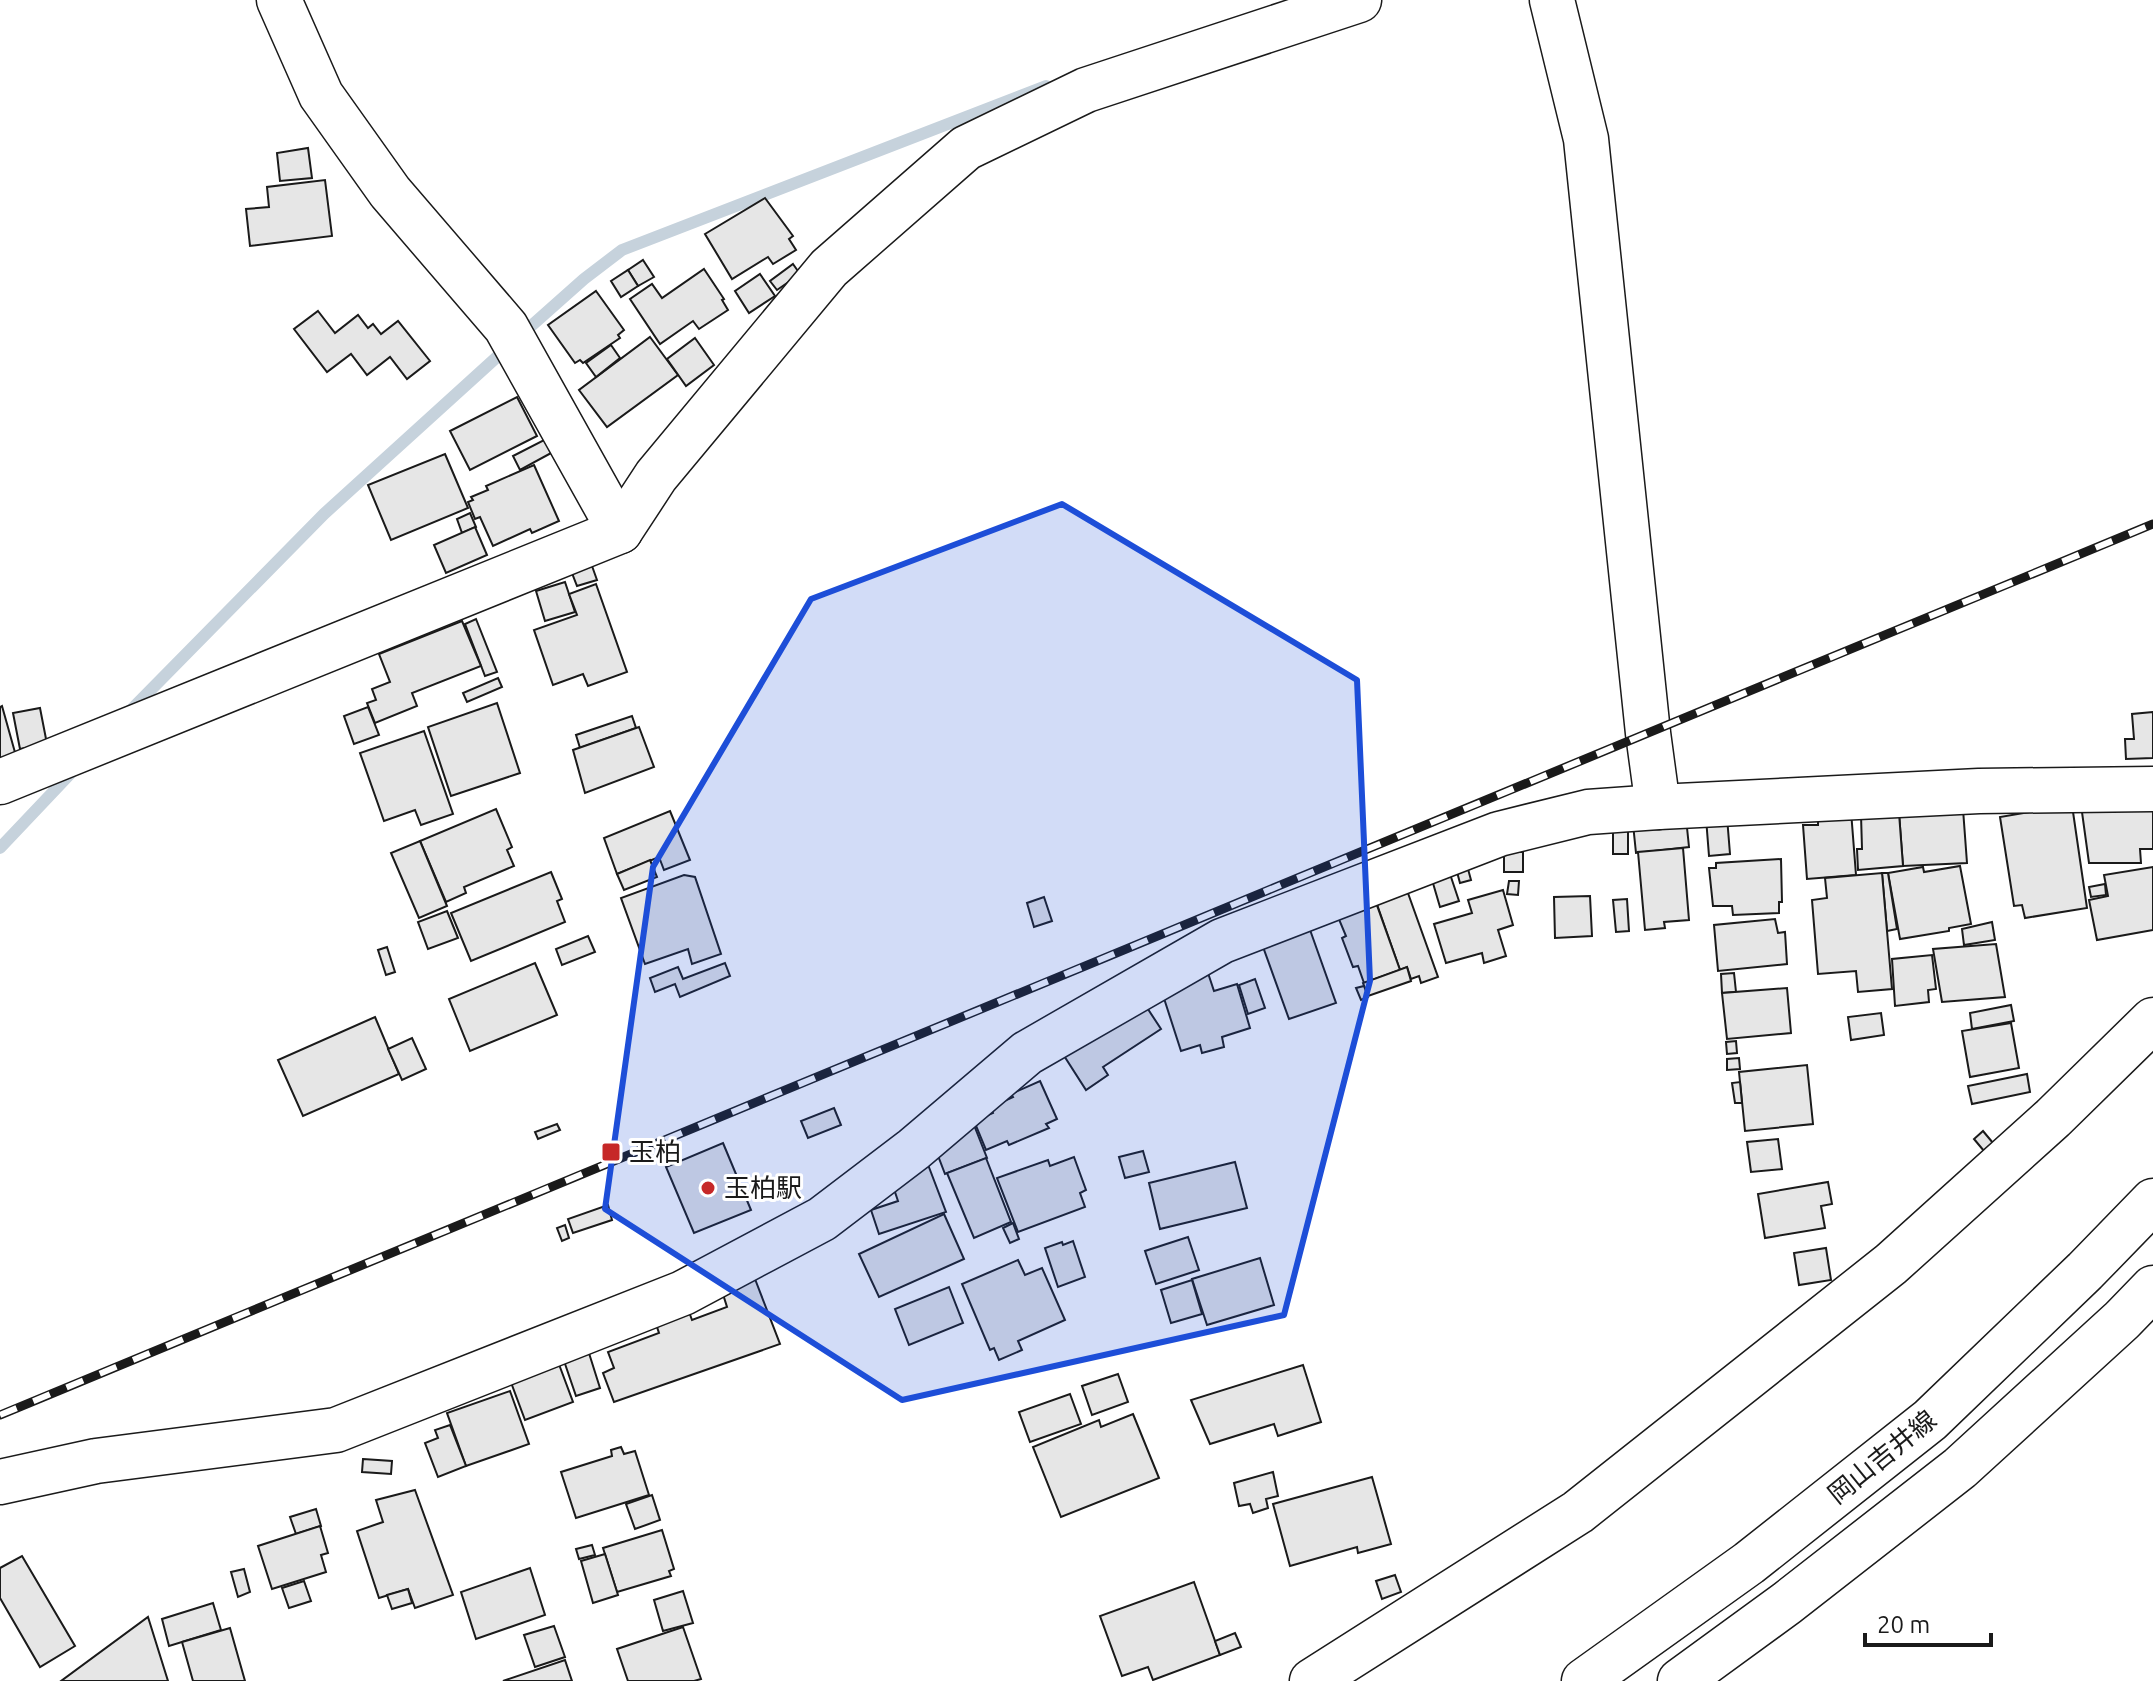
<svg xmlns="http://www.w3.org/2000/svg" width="2153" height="1681" font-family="Ubuntu,'Noto Sans JP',sans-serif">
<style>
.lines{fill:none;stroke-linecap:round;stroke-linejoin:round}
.stream{stroke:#c6d2dc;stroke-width:12}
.building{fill:#e6e6e6;stroke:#1a1a1a;stroke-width:2}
.minor-casing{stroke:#1a1a1a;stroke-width:47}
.major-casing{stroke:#1a1a1a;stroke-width:47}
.minor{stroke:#fff;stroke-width:44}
.major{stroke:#fff;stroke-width:44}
.rail-casing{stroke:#1a1a1a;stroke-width:9}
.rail{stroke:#fff;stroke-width:6;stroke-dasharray:18;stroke-linecap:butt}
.marked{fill:#1d4ed8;fill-opacity:0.2;stroke:#1d4ed8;stroke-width:6;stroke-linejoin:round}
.poi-dot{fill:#c62828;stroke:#fff;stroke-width:3}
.labels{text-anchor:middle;stroke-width:6;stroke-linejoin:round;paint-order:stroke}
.poi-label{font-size:26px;fill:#1a1a1a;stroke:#fff;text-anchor:start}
.street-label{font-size:26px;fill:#1a1a1a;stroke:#fff}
</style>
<rect width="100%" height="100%" fill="#fff"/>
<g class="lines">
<g class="stream">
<polyline points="530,327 584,279 622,250 1046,86"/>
<polyline points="129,712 324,514 498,356"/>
<polyline points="0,848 71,773"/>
</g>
</g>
<g class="building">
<polygon points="308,148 312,178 280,181 277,153"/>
<polygon points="325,180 332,236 250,246 246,209 269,207 267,187"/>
<polygon points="765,198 793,236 789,239 796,250 773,264 768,257 732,279 705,234"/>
<polygon points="643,260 654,277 638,286 628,270"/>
<polygon points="793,264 800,274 777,290 770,281"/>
<polygon points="704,269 724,299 722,300 728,310 699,329 693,321 660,344 630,299 652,284 662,298"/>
<polygon points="628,270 638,286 621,297 611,281"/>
<polygon points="760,274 775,296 749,313 735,291"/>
<polygon points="596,291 624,330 618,335 620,338 583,363 580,360 575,363 548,325"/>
<polygon points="318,311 335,333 358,315 368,328 373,324 381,334 398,321 430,361 407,379 390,357 367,375 351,354 327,372 294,329"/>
<polygon points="650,337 678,375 607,427 579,390"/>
<polygon points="695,338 714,365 686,386 667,359"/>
<polygon points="611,345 620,358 596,377 586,363"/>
<polygon points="517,397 537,436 470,470 450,431"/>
<polygon points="546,439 553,452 520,470 513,456"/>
<polygon points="445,454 468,508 391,540 368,485"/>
<polygon points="534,465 559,521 532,533 530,529 493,546 480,517 475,519 468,502 473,500 471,497 488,490 486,486"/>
<polygon points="470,513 476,527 462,533 457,519"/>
<polygon points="475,527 487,555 446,573 434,545"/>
<polygon points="592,566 597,580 577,586 572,573"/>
<polygon points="565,582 575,612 545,621 536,591"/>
<polygon points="596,584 627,672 588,686 583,674 553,685 534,630 577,615 569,594"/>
<polygon points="476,619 497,672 485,676 465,624"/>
<polygon points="462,621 481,666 412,693 417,706 375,723 367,703 376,700 372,689 390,682 379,654"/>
<polygon points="498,678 502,687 467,702 463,693"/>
<polygon points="497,703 520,773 451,796 428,727"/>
<polygon points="2,706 16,756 0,760 0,707"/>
<polygon points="368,707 379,735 354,744 344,716"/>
<polygon points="40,708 47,744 20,749 13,713"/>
<polygon points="2153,712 2153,758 2126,759 2125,739 2134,739 2132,714"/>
<polygon points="632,716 636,728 580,748 576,735"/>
<polygon points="639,727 654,767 585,793 573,750"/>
<polygon points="424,731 453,814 421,825 415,810 384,821 360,753"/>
<polygon points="2153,803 2153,849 2140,849 2141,863 2089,863 2081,805"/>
<polygon points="2072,805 2087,908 2025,918 2022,905 2014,906 2000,817"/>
<polygon points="496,809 512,847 507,850 514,866 464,887 466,893 446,902 420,841"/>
<polygon points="1963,809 1967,863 1903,866 1899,813"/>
<polygon points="670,811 690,860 664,870 659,857 617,874 604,838"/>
<polygon points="1851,811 1856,875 1807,879 1803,825 1818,825 1818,814"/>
<polygon points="1899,813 1903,866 1858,870 1857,849 1862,849 1861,815"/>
<polygon points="1727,817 1730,854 1709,856 1706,818"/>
<polygon points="1686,818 1689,847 1636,853 1633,824"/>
<rect x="1613" y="825" width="15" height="29"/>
<polygon points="420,841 447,906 419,918 391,853"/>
<polygon points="1683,848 1689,920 1664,922 1665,928 1645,930 1638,852"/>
<rect x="1504" y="852" width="19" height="20"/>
<polygon points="1781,859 1782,902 1779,902 1779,913 1733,915 1732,906 1713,906 1709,868 1716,868 1716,863"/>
<polygon points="650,860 657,877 624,890 617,874"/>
<polygon points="1960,866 1971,924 1949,928 1949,931 1900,939 1888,873 1923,867 1924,872"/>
<polygon points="2153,867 2153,930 2097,940 2089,900 2108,896 2104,875"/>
<polygon points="1448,868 1459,901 1440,907 1430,873"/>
<polygon points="1468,869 1471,880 1460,883 1457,872"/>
<polygon points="551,872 562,899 557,901 565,922 471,961 451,913"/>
<polygon points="1882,873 1888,873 1897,929 1887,931"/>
<polygon points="1882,873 1892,989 1858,992 1856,971 1818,974 1812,900 1827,898 1825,878"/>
<polygon points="684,875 695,877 721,954 692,964 688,949 645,964 621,898"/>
<polygon points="1509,881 1519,881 1518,895 1507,894"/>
<polygon points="1404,882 1438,977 1421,983 1419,976 1411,979 1407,967 1400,970 1373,893"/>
<polygon points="2105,884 2106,895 2091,897 2089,887"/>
<polygon points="1503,890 1513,925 1498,930 1506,956 1484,963 1482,953 1446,963 1434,924 1472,913 1468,900"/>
<polygon points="1590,896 1592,936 1555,938 1554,897"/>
<polygon points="1044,897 1052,921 1034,927 1027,903"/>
<polygon points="1374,897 1400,970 1364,983 1358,966 1353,967 1342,938 1346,936 1338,917"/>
<polygon points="1627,899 1629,931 1616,932 1613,900"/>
<polygon points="447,911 458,938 428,949 418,922"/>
<polygon points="1775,919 1778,933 1785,932 1787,964 1718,971 1714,925"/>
<polygon points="1992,922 1995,940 1964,945 1962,929"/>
<polygon points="1309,927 1336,1003 1289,1019 1262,944"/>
<polygon points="588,936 595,952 562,965 556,949"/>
<polygon points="1996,944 2005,997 1942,1002 1933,949"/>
<polygon points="387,947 395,972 386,975 378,950"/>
<polygon points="1932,955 1936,989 1928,990 1929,1002 1895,1006 1892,959"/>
<polygon points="535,963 557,1015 470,1051 449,999"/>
<polygon points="725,963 730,976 680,997 675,984 655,992 650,978 678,967 683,979"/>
<polygon points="1407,967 1411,981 1368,996 1363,983"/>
<polygon points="1207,970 1214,991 1237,984 1250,1028 1222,1037 1224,1047 1202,1053 1200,1045 1181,1051 1160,986"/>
<polygon points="1734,973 1736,992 1722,993 1721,974"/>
<polygon points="1255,979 1265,1008 1248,1014 1239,985"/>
<polygon points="1364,986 1368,997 1361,1000 1356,988"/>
<polygon points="1787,988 1791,1033 1727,1039 1722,993"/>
<polygon points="1142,1000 1161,1029 1103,1067 1108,1075 1086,1090 1061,1051"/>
<polygon points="2011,1005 2014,1021 1972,1029 1970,1013"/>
<polygon points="1881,1013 1884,1035 1851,1040 1848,1017"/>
<polygon points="375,1017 399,1074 303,1116 278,1060"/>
<polygon points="2011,1023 2019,1068 1970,1077 1962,1031"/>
<polygon points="412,1038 426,1069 402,1080 388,1049"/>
<polygon points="1736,1041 1737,1053 1727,1054 1726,1042"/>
<polygon points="1739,1058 1740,1069 1727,1070 1727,1059"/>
<polygon points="1807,1065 1813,1124 1745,1131 1739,1072"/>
<polygon points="2027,1074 2030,1092 1972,1104 1968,1086"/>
<polygon points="1040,1081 1057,1119 1046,1124 1049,1128 1009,1145 1007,1141 986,1150 974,1121 993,1113 991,1107 1013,1097 1011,1094"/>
<polygon points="1740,1082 1742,1103 1735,1103 1732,1083"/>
<polygon points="834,1108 841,1125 808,1138 801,1121"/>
<polygon points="972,1120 987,1158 945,1174 937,1153"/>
<polygon points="557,1124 560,1130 538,1139 535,1132"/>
<polygon points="1983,1131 1993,1143 1984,1151 1974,1139"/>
<polygon points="1778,1139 1782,1169 1751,1172 1747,1142"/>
<polygon points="723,1143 751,1210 694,1233 666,1167"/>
<polygon points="1143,1151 1149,1172 1125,1178 1119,1157"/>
<polygon points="1074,1157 1086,1190 1080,1193 1085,1207 1018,1232 997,1178 1048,1160 1050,1166"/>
<polygon points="986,1158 1011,1222 974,1238 947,1173"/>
<polygon points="927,1162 946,1212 879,1234 871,1210 898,1201 894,1189"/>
<polygon points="1235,1162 1247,1208 1160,1229 1149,1183"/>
<polygon points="1828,1182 1832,1204 1821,1206 1825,1228 1765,1238 1758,1194"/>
<polygon points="608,1205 612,1220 573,1233 568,1219"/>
<polygon points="944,1214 964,1259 879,1297 859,1254"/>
<polygon points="1013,1223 1019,1239 1010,1243 1003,1228"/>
<polygon points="565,1225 569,1238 562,1241 557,1228"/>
<polygon points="1188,1237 1199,1270 1156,1284 1145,1251"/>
<polygon points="1073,1241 1085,1277 1058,1287 1045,1248 1062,1242 1063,1245"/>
<polygon points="1826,1248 1831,1280 1799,1285 1794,1253"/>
<polygon points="1260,1258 1274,1305 1207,1325 1192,1279"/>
<polygon points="1018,1260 1025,1275 1042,1268 1065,1320 1018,1341 1022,1350 999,1360 994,1348 990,1350 962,1284"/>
<polygon points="755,1279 780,1344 614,1402 603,1373 614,1368 608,1352 659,1333 655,1321 688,1309 692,1320 727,1307 722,1291"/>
<polygon points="1192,1280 1202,1314 1171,1323 1161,1290"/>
<polygon points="949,1287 963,1323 909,1345 895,1309"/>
<polygon points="588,1350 600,1388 576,1396 563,1358"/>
<polygon points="557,1359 573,1402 525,1420 509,1377"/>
<polygon points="1303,1365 1321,1422 1278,1436 1274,1424 1210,1444 1191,1400"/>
<polygon points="1118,1374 1128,1402 1092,1415 1082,1386"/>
<polygon points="510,1391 529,1444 466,1466 447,1413"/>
<polygon points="1070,1394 1081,1424 1030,1442 1019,1412"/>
<polygon points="1133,1414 1159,1478 1061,1517 1033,1447 1099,1420 1101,1427"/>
<polygon points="450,1425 466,1466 438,1477 425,1443 438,1438 435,1430"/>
<polygon points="621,1447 624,1454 635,1451 649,1495 576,1518 561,1472 612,1456 611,1450"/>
<polygon points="363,1459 392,1461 391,1474 362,1472"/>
<polygon points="1273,1472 1278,1496 1266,1499 1268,1508 1253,1513 1250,1504 1239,1506 1234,1483"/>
<polygon points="1372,1477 1391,1544 1358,1553 1357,1547 1290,1566 1273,1504"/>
<polygon points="415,1490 453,1595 415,1608 408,1589 379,1598 357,1531 383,1522 376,1500"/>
<polygon points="652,1495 660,1520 635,1529 626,1504"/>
<polygon points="316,1509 321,1526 296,1534 290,1517"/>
<polygon points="320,1526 328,1553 321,1555 326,1572 272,1589 258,1546"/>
<polygon points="662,1530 674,1569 669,1571 671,1576 617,1592 603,1548"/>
<polygon points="592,1545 595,1555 579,1559 576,1549"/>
<polygon points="605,1554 618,1595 593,1603 581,1561"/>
<polygon points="22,1556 75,1646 40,1667 0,1598 0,1568"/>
<polygon points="530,1568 545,1615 476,1639 461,1592"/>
<polygon points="244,1569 250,1592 238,1597 231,1572"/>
<polygon points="1395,1575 1401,1592 1382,1599 1376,1581"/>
<polygon points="304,1581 311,1601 289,1608 282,1588"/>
<polygon points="1194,1582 1220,1655 1153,1680 1148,1667 1122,1676 1100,1616"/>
<polygon points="408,1589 412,1603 392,1609 387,1595"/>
<polygon points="683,1591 693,1623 663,1631 654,1600"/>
<polygon points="213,1603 221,1630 169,1646 162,1619"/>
<polygon points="148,1617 168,1681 61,1681"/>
<polygon points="554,1626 565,1657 535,1667 524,1635"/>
<polygon points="683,1627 701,1679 694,1681 628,1681 617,1649"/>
<polygon points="230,1628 245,1681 193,1681 182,1642"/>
<polygon points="1235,1633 1241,1647 1220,1655 1215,1641"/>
<polygon points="565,1660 572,1681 503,1681"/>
</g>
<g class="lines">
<defs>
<g id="minor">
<polyline points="279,0 321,95 390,192 506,327 620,531"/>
<polyline points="1552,0 1586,139 1648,733 1658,807"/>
<polyline points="0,782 620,531 656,476 829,268 966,148 1086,90 1359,0"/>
<polyline points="0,1482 96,1461 336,1430 683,1293 822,1219 914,1149 1027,1053 1222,941 1499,834 1588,812 1658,807 1979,791 2153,789"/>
<polyline points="1312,1681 1578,1512 1891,1264 2053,1118 2153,1020"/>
</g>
<g id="major">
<polyline points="1584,1681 1749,1563 1930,1420 2085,1271 2153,1201"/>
<polyline points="1680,1681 1787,1603 1960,1468 2122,1320 2153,1288"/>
</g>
</defs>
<use href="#minor" class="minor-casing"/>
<use href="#major" class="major-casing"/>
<use href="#minor" class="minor"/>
<use href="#major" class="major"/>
<defs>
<polyline id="rail" points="0,1415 2153,524"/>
</defs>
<use href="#rail" class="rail-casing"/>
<use href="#rail" class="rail"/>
</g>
<path class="marked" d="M1062,504L1357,680L1370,981L1284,1315L902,1400L605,1209L653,867L811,599Z"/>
<g class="poi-dot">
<rect x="601" y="1142" width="20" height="20" rx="4"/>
<circle cx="708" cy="1188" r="8"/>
</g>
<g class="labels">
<g class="poi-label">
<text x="629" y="1161">玉柏</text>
<text x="724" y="1197">玉柏駅</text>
</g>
<g class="street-label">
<text transform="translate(1882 1457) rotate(-39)" y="9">岡山吉井線</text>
</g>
</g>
<path d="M1865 1633v12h126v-12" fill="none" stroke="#1a1a1a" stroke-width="4"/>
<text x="1877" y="1633" font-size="24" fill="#1a1a1a" stroke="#ffffff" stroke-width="6" paint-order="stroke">20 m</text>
</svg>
